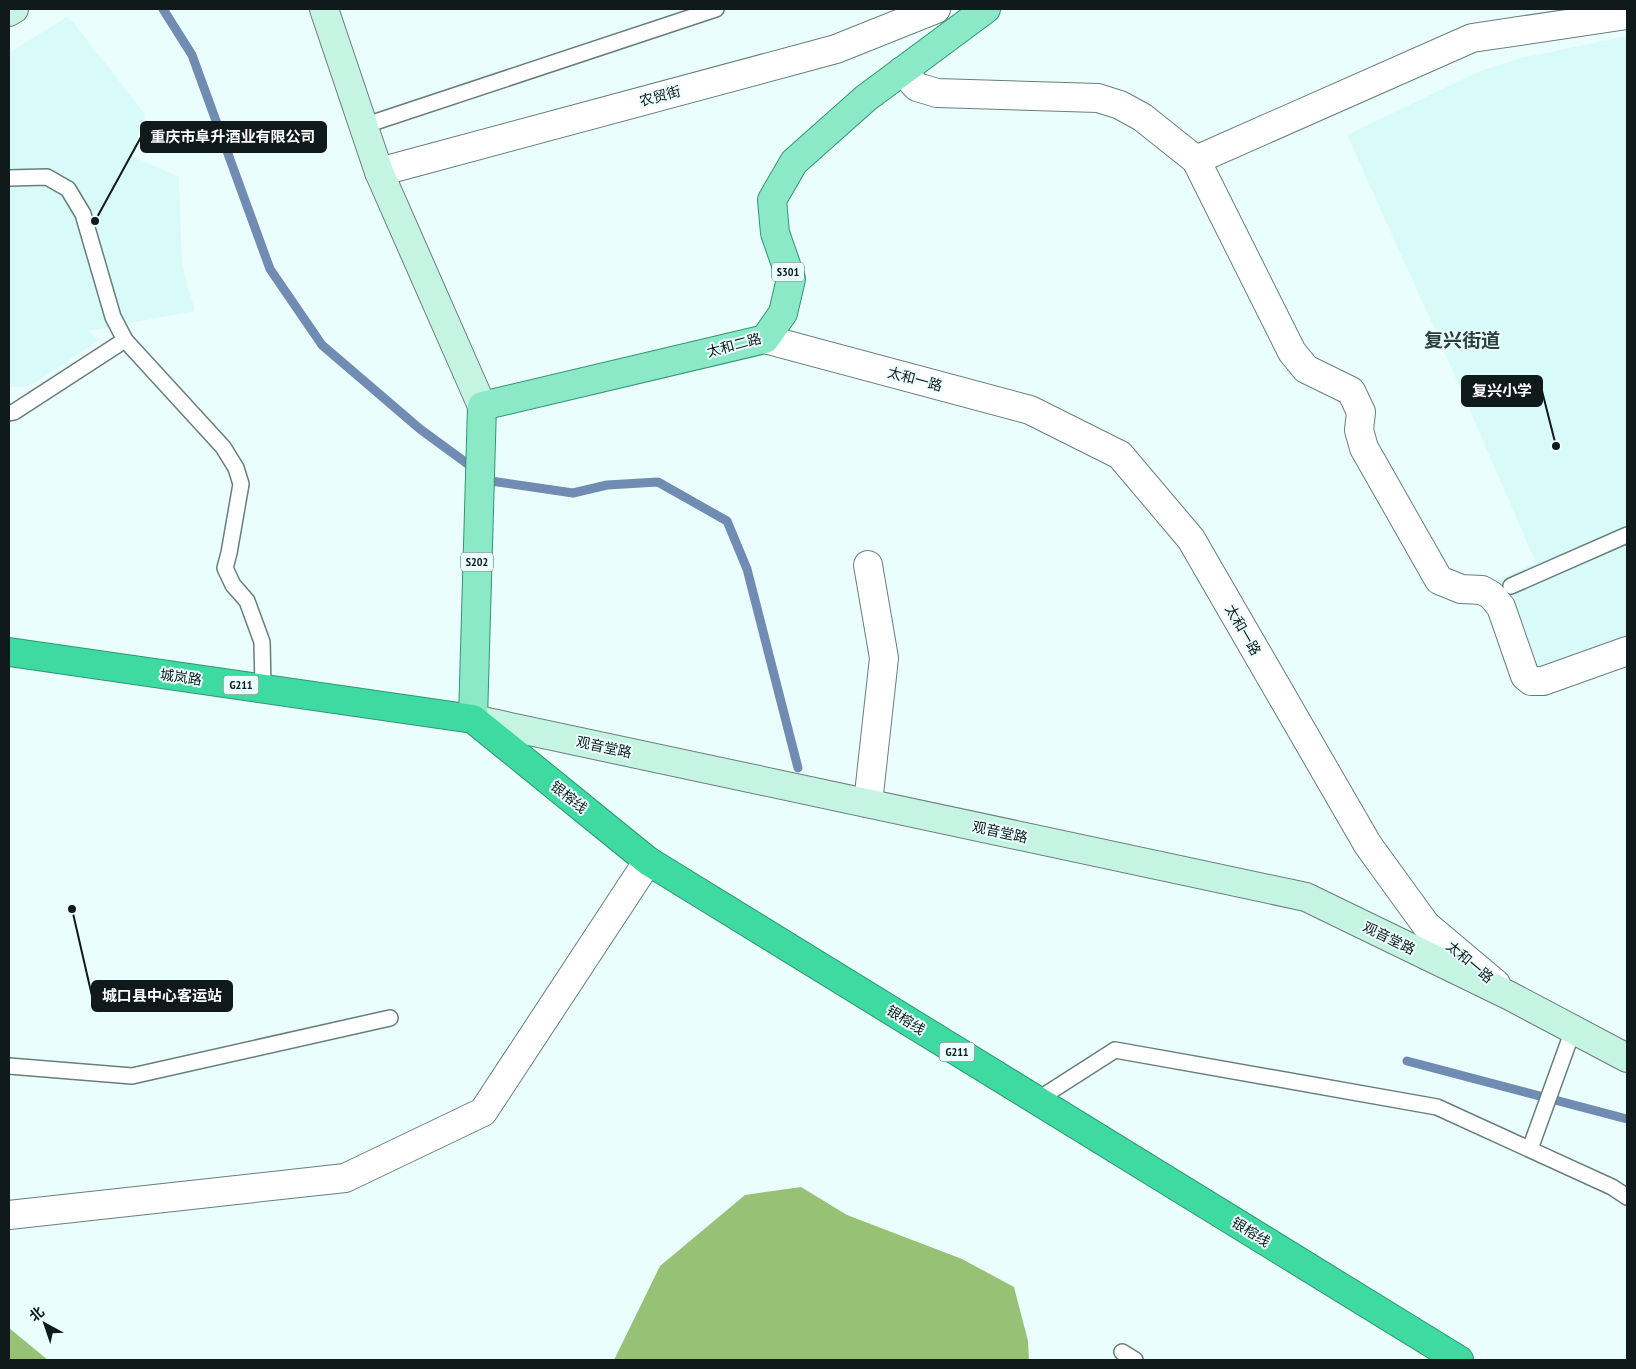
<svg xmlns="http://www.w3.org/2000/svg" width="1636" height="1369" font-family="'PT Sans Narrow','Noto Sans SC',sans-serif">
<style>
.built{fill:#d8faf9}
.forest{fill:#97c276}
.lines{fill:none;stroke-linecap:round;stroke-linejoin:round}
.stream{stroke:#708cb3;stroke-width:9}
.lane-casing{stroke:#687e7d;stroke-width:18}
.street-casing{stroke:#687e7d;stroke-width:30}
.secondary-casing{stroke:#687e7d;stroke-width:30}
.primary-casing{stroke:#2f9772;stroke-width:30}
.highway-casing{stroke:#2f9772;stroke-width:30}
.lane{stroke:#fff;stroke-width:15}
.street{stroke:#fff;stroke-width:28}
.secondary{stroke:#c5f4e3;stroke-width:28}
.primary{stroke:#8ce9c7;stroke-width:28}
.highway{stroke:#3fdaa1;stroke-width:28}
.labels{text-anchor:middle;stroke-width:4;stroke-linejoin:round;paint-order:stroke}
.shield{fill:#ebfefe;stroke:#525e5e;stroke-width:1}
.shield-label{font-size:12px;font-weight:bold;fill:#111a1a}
.street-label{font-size:14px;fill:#111a1a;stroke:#ebfefe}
.district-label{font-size:19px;font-weight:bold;fill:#2c4040;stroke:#ebfefe}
.leader{fill:none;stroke:#111a1a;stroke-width:2}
.callout-dot{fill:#111a1a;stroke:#ebfefe;stroke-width:2}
.callout{fill:#111a1a;stroke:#111a1a;stroke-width:2}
.callout-label{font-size:15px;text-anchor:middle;font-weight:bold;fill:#fff}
</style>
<rect width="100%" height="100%" fill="#ebfefe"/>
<g class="built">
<polygon points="68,16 145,114 132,156 179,177 182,265 195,311 88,331 99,340 30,386 9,387 9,53"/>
<polygon points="1627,36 1627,640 1539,676 1498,579 1536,563 1434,328 1347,135 1480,71 1521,58"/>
</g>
<g class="forest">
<polygon points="801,1187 847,1215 962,1259 1014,1287 1028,1341 1029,1360 614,1360 660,1266 745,1195"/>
<polygon points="9,1328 48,1360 9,1360"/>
</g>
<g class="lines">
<g class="stream">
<polyline points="163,9 192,55 270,269 322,345 420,429 491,481 573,493 607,485 658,482 727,521 747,569 798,768"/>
<polyline points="1407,1061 1627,1119"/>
</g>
<defs>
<g id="lane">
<polyline points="363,126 716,9"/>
<polyline points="9,178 47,177 68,189 83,214 113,317 125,340 223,447 236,468 241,484 229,553 225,568 233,585 247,601 262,642 263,688"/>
<polyline points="9,413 14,412 125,340"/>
<polyline points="1511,586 1627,535"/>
<polyline points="9,1066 132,1076 390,1018"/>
<polyline points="1037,1100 1115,1050 1437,1107 1612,1187 1627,1197"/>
<polyline points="1530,1149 1573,1030"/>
<polyline points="1122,1352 1135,1360"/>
</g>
<g id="street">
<polyline points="902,71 917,87 937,93 1098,98 1120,105 1142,117 1196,160 1292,352 1306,369 1351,391 1361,412 1359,430 1364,448 1439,580 1461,589 1482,590 1491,595 1501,607 1525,676 1531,681 1543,681 1627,651"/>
<polyline points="1196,160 1472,38 1627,15"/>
<polyline points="379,172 836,49 936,9"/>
<polyline points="765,339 1030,410 1120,455 1191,539 1368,845 1426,925 1496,984"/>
<polyline points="868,803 884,658 868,565"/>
<polyline points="9,1215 345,1178 483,1112 648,861"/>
</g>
<g id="secondary">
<polyline points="324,9 379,172 482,406"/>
<polyline points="9,12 14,9"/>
<polyline points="473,719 1306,897 1510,996 1627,1058"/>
</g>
<polyline id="primary" points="473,719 482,406 765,339 783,313 791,279 775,233 772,200 794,162 866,98 986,9"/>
<polyline id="highway" points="9,652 473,719 648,861 1459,1360"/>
</defs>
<use href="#lane" class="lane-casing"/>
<use href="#street" class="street-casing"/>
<use href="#secondary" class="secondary-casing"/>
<use href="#primary" class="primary-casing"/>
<use href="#highway" class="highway-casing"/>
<use href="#lane" class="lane"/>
<use href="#street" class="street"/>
<use href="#secondary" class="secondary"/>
<use href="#primary" class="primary"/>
<use href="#highway" class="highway"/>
</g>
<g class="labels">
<g class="shield">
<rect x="772" y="262.5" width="32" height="19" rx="4"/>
<rect x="461" y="552.5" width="32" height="19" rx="4"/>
<rect x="223.5" y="675.5" width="35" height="19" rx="4"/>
<rect x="939.5" y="1042.5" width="35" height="19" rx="4"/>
</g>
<g class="shield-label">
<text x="788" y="276">S301</text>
<text x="477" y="566">S202</text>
<text x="241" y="689">G211</text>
<text x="957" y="1056">G211</text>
</g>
<g class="street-label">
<text transform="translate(660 96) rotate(-15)" y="5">农贸街</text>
<text transform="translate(734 345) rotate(-15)" y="5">太和二路</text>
<text transform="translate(915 379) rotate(15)" y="5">太和一路</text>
<text transform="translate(1243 630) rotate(60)" y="5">太和一路</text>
<text transform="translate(181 677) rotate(8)" y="5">城岚路</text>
<text transform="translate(604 747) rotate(12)" y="5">观音堂路</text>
<text transform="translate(569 797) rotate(39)" y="5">银榕线</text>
<text transform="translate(1000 832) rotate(12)" y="5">观音堂路</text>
<text transform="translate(1389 938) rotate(26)" y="5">观音堂路</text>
<text transform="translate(1470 962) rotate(40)" y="5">太和一路</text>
<text transform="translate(906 1020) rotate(32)" y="5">银榕线</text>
<text transform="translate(1251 1232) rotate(32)" y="5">银榕线</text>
</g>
<g class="district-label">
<text x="1462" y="347">复兴街道</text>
</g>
</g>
<path class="leader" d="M95 221L141 137M1556 446L1542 391M72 909L92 996"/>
<g class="callout-dot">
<circle cx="95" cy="221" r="5"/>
<circle cx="1556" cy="446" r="5"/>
<circle cx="72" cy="909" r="5"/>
</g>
<g class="callout">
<rect x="141" y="122" width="185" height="30" rx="5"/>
<rect x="1462" y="376" width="80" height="30" rx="5"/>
<rect x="92" y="981" width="140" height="30" rx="5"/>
</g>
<g class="callout-label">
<text x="233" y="142">重庆市阜升酒业有限公司</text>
<text x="1502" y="396">复兴小学</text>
<text x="162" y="1001">城口县中心客运站</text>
</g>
<rect width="1636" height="1369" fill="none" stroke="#111a1a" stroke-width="20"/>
<g transform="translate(45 1324) rotate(320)" stroke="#ebfefe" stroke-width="4" paint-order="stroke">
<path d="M0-4L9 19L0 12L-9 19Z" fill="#111a1a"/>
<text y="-8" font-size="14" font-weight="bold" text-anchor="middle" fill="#111a1a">北</text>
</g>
</svg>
